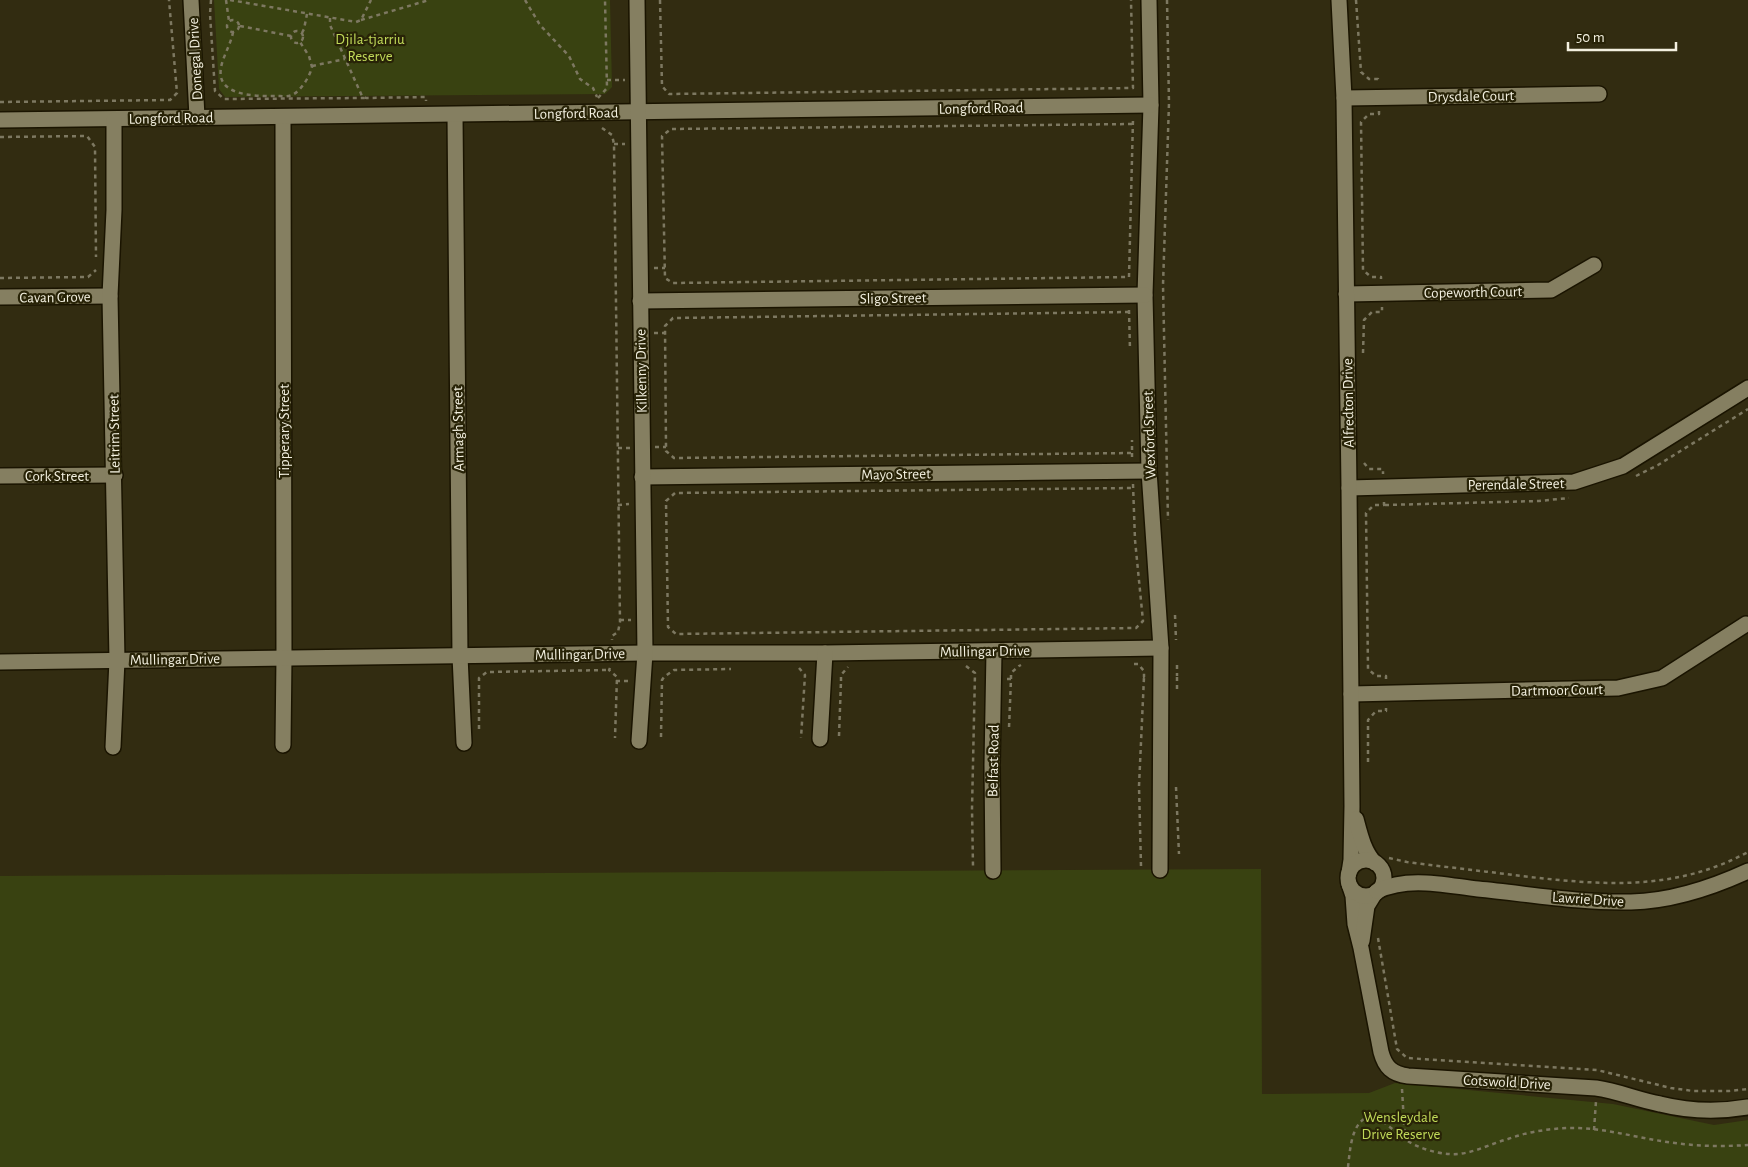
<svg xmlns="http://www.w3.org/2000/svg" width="1748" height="1167" font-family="'Alegreya Sans',sans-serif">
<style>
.green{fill:#394211}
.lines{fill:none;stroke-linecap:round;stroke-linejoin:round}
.minor-casing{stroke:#1a1400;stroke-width:18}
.tertiary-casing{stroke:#1a1400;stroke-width:18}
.path{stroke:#7d7861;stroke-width:2.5;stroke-dasharray:4 4;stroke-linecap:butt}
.minor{stroke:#857f61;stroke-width:15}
.tertiary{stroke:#857f61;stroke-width:15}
.labels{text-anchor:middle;stroke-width:4.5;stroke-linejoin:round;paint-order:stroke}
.park-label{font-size:15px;fill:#c1da59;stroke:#282307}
.street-label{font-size:15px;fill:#f3f0e0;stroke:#282307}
</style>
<rect width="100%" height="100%" fill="#322c11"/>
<g class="green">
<polygon points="214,0 610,0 612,87 605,94 225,97 219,89"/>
<polygon points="1261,869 1262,1094 1369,1093 1395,1083 1613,1104 1714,1125 1748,1120 1748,1167 0,1167 0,876"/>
</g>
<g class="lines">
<defs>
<g id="minor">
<polyline points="191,0 197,117"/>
<polyline points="1149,0 1151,105 1145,295 1149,471 1161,648 1160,870"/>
<polyline points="1344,98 1599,94"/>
<polyline points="455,115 460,656 464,743"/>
<polyline points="283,117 284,657 283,745"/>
<polyline points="0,120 1151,105"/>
<polyline points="1346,294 1551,290 1594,265"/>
<polyline points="0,297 110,296"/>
<polyline points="640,301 1145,295"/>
<polyline points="0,476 115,475"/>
<polyline points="642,477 1149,471"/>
<polyline points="1349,488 1574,482 1623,466 1748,388"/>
<polyline points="0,662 645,653 825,653 1161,648"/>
<polyline points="1351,694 1618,688 1662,678 1746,624"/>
<polyline points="820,739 825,653"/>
<polyline points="113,747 117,660 110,296 114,210 114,120"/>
<polyline points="993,871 992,765 994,651"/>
<path d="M1349,884L1353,896L1355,924L1361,948L1381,1052C1385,1067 1392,1074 1408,1076L1596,1088C1618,1091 1638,1100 1660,1104C1688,1111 1719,1112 1748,1107"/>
<polyline points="1362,941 1367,906 1375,893"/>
</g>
<g id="tertiary">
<polyline points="637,0 645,653 639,741"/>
<polyline points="1339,0 1344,98 1349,488 1352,806 1351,860 1349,873"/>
<path d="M1356,819C1360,834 1364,852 1375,863"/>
<circle cx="1366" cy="878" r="18"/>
<path d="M1377,891C1409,876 1444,885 1478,889C1529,894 1580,903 1631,902C1672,901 1711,888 1748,871"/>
</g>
</defs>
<use href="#minor" class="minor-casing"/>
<use href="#tertiary" class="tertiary-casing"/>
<g class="path">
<polyline points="211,0 210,14 215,91 224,99 366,98"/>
<polyline points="226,0 229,21"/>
<polyline points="230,0 356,22 361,20 371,0"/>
<polyline points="525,0 540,25 569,56 580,79 593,88 597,97"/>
<polyline points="660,0 662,86 669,94 1133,88 1131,0"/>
<polyline points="1167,0 1169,103 1163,285 1168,520"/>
<polyline points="1356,0 1361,72 1369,79 1378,79 1379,83"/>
<polyline points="330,18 330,25 362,96 366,98 426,97 426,101"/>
<circle cx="233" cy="26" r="6"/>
<polyline points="361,20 429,0"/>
<polyline points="240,26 291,36"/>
<circle cx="297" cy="37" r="6"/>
<path d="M233,32C231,46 218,63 221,77C225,97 261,96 276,96C281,96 287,97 292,95C301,91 310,76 312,67L309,56L300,42"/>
<polyline points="302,33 304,29 307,14"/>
<polyline points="312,66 345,59"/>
<polyline points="607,80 625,80"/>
<polyline points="598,98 607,88 605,0"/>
<polyline points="0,102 170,100 177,93 169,0"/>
<polyline points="1379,111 1379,114 1369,114 1361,122 1363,270 1371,277 1381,277 1381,279"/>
<polyline points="1132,124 671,129 662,136 665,278 673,283 1129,277 1133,119"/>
<polyline points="602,128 612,135 614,144 620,622 618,632 612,636 612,640"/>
<polyline points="0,137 87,136 95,147 96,257"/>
<polyline points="614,144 625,144"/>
<polyline points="654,268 665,268"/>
<polyline points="0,278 88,277 96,270"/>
<polyline points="1129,310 1130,350"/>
<polyline points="1129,312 673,318 665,326 666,447 666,451 674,458 1132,453 1132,440"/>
<polyline points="654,333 665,333"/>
<polyline points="1363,353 1364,320 1372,312 1382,312 1382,307"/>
<polyline points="655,447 666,447"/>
<polyline points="618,448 630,448"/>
<polyline points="1132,453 1132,459"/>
<polyline points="1364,463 1369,469 1383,469 1383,474"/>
<polyline points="1636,476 1658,465 1748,409"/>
<polyline points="1133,484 1135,540 1143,621 1136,628 676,634 668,627 666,501 675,493 1133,488"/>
<polyline points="1384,502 1384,505 1374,505 1366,513 1368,669 1376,676 1386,676 1386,680"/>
<polyline points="618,505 629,504"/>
<polyline points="1385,505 1539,501 1569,498"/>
<polyline points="1175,615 1176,640"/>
<polyline points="620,620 631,620"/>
<polyline points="1134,664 1138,664 1144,671 1144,677 1147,677"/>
<polyline points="1177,665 1177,676"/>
<polyline points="966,666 975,673 972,809 973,866"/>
<polyline points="610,668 609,670 617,677 615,738"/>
<polyline points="799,668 805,675 801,738"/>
<polyline points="1007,679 1011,679 1009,728"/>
<polyline points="1011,679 1011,673 1019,666 1021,665"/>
<polyline points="616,681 628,681"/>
<polyline points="841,681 841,675 848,667"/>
<polyline points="1177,689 1177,677"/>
<polyline points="479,729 479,678 487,672 609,670"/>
<polyline points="839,736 841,681"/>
<polyline points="661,737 662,680 664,677 674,670 731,669"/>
<polyline points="1368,762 1368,720 1376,711 1386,711 1386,708"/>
<polyline points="1176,787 1179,854"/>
<path d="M1389,858L1407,862C1445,867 1483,871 1521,876C1601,885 1674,892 1748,852"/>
<polyline points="1141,866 1139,786 1144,677"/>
<polyline points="1378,938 1397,1049 1407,1058 1597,1070 1671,1088 1693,1091 1729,1091 1748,1089"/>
<polyline points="1402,1089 1405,1140"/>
<polyline points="1594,1130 1596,1101"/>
<path d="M1348,1167C1350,1151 1351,1123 1368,1117C1384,1118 1394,1132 1406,1140C1418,1148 1435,1153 1449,1154C1469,1156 1489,1144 1508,1139C1527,1132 1547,1129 1567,1128C1599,1127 1630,1136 1661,1141C1690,1146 1719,1147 1748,1145"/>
</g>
<use href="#minor" class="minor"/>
<use href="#tertiary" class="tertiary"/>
</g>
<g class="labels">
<g class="park-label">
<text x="370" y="44">Djila-tjarriu<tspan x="370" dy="17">Reserve</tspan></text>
<text x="1401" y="1122">Wensleydale<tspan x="1401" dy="17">Drive Reserve</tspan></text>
</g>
<g class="street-label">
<text transform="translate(195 59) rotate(-93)" y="5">Donegal Drive</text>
<text transform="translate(1471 96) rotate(-1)" y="5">Drysdale Court</text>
<text transform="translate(981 108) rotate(-1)" y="5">Longford Road</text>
<text transform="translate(576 113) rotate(-1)" y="5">Longford Road</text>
<text transform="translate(171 118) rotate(-1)" y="5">Longford Road</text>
<text transform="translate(1473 292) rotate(-1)" y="5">Copeworth Court</text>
<text transform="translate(55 297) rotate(-1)" y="5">Cavan Grove</text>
<text transform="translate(893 298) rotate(-1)" y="5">Sligo Street</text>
<text transform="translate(641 371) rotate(-91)" y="5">Kilkenny Drive</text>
<text transform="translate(1348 403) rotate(-91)" y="5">Alfredton Drive</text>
<text transform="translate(458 429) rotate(-91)" y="5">Armagh Street</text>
<text transform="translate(284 431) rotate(-90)" y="5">Tipperary Street</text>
<text transform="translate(114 434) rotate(-91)" y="5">Leitrim Street</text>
<text transform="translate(1149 435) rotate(-92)" y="5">Wexford Street</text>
<text transform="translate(896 474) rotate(-1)" y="5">Mayo Street</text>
<text x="57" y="481">Cork Street</text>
<text transform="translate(1516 484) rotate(-1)" y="5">Perendale Street</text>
<text transform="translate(985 651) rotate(-1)" y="5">Mullingar Drive</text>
<text transform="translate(580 654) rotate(-1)" y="5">Mullingar Drive</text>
<text transform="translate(175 659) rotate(-1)" y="5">Mullingar Drive</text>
<text transform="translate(1557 690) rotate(-1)" y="5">Dartmoor Court</text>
<text transform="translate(993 761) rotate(-89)" y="5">Belfast Road</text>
<text transform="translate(1588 899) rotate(4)" y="5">Lawrie Drive</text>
<text transform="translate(1507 1082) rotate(3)" y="5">Cotswold Drive</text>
</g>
</g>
<path d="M1568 42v8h108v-8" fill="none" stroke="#f3f0e0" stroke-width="2.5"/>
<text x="1576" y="42" font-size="15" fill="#f3f0e0" stroke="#282307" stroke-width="4" paint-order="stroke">50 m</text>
</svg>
